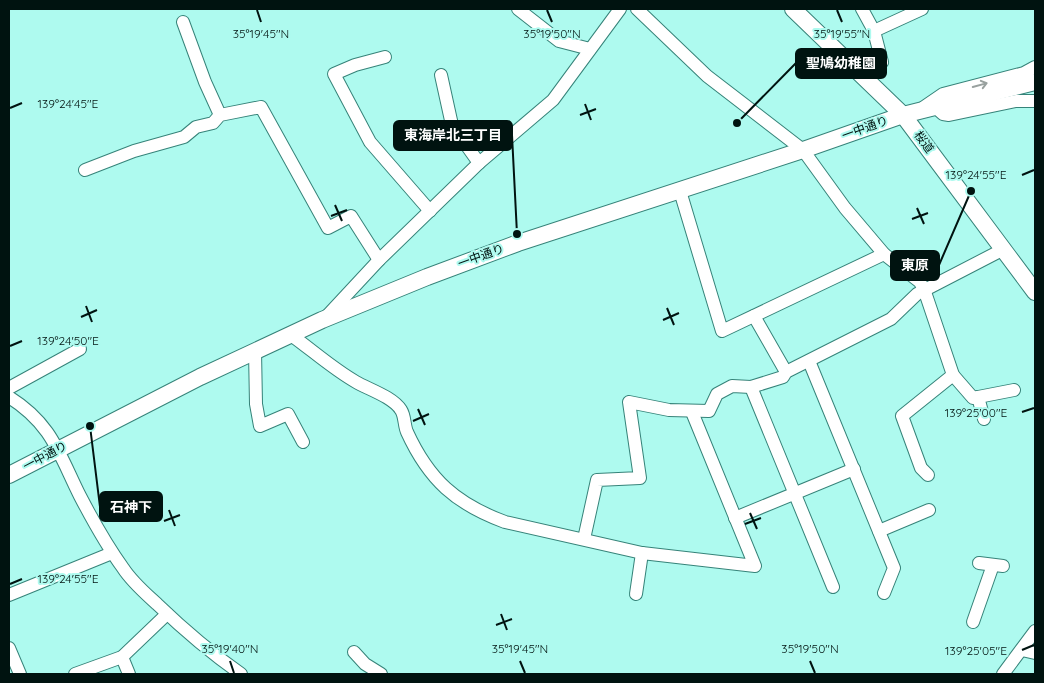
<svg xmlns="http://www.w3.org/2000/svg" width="1044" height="683" font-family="Quicksand,'Noto Sans JP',sans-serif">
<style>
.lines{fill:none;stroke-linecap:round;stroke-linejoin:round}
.minor-casing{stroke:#368379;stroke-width:14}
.tertiary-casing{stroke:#368379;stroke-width:18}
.minor{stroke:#fff;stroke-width:12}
.tertiary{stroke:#fff;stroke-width:16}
.oneway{stroke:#99a19f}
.ticks{fill:none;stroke:#001310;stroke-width:2}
.labels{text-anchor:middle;stroke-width:4;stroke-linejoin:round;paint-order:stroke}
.street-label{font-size:12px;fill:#001310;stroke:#aefaef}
.ticks-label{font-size:12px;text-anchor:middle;fill:#001310;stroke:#aefaef;stroke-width:4;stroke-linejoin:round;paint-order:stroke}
.leader{fill:none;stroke:#001310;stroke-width:2}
.callout-dot{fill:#001310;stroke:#aefaef;stroke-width:2}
.callout{fill:#001310;stroke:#001310;stroke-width:2}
.callout-label{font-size:14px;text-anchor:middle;font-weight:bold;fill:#fff}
</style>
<rect width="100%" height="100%" fill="#aefaef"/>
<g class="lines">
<defs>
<g id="minor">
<polyline points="518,9 559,41 590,49"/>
<polyline points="637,9 707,76 803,150 845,208 884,254 920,282 925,292 953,375 902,416 921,468 928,475"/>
<polyline points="183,22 205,82 220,115"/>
<polyline points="874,31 922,9"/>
<polyline points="385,57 355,65 334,74 370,142 430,211"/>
<polyline points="860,73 882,62 874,31 862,9"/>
<polyline points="441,75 452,125 479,163"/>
<polyline points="934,106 943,114 949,115 1016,101 1035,101"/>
<polyline points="924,107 943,94 1024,73 1035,67"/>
<polyline points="85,170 134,151 184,137 196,127 213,123 220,115 261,107 328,228 351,216 379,260"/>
<polyline points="680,191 722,331 884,254"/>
<polyline points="754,316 786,372"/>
<polyline points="326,317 379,260 479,163 553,100 620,9"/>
<path d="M291,335C312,350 333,369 356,382C368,389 393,397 401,410C405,416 404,425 407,432C429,480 456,504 505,522L642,553L755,566L692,412"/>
<polyline points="255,351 256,404 260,426 288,414 303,442"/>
<polyline points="809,361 894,568 884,593"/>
<polyline points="953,375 973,398 1014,390"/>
<polyline points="751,387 833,587"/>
<polyline points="9,388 80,349"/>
<path d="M9,397C52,424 59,454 80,496C93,521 107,546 123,568C132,582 145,593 157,604C184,630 211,653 241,674"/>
<polyline points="978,397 984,419"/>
<polyline points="735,518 854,469"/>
<polyline points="879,531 929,510"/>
<polyline points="584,539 597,480 640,478 629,402 669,410 709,411 717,394 732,386 751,387 783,377 786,372 891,319 917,294 1002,250"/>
<polyline points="979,563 1003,566"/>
<polyline points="636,594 642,553"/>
<polyline points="9,595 112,553"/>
<polyline points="973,622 993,565"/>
<polyline points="9,648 20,674"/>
<polyline points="1022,650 1035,653"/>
<polyline points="354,652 365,664 381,674"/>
<polyline points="122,657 129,674"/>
<polyline points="75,674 122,657 167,614"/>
<polyline points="1003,674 1035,631"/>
</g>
<g id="tertiary">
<polyline points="793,9 903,115 1035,292"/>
<polyline points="9,475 200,377 322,320 427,277 518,243 803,150 903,115 1035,82"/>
</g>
</defs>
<use href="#minor" class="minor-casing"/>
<use href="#tertiary" class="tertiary-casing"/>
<use href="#minor" class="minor"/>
<use href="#tertiary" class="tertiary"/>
</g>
<defs><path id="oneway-shaft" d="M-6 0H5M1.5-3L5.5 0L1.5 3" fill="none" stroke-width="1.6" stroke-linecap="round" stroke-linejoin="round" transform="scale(1.25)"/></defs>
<use class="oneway" href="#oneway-shaft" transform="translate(980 85) rotate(-15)"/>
<path class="ticks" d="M257,10L261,22M547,10L552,22M837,10L842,22M585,104L591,120M10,108L22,103M580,115L596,109M1022,175L1034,170M335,205L342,221M917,208L924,224M331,216L347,210M912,219L928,213M86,306L92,322M667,308L674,325M81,317L97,310M663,320L679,313M10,346L22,341M418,409L425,425M1022,412L1034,408M413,421L429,414M169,510L175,526M750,513L757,529M164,521L180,515M745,524L761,518M10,584L22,579M501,614L507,630M496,625L512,619M1022,650L1034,645M230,661L234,673M520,661L525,673M810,661L815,673"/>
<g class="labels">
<g class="street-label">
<text transform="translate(865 128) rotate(-20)" y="4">一中通り</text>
<text transform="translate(924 142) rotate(54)" y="4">桜道</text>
<text transform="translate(481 256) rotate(-20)" y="4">一中通り</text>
<text transform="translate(45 456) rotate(-28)" y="4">一中通り</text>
</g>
</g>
<g class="ticks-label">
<text x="261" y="38">35°19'45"N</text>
<text x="552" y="38">35°19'50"N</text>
<text x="842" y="38">35°19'55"N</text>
<text x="68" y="108">139°24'45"E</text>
<text x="976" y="179">139°24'55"E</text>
<text x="68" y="345">139°24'50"E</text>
<text x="976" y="417">139°25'00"E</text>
<text x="68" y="583">139°24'55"E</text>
<text x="230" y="653">35°19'40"N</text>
<text x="520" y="653">35°19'45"N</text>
<text x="810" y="653">35°19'50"N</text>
<text x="976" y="655">139°25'05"E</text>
</g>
<path class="leader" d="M737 123L796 63M517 234L512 135M971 191L939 265M90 426L100 507"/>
<g class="callout-dot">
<circle cx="737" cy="123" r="5"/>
<circle cx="517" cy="234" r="5"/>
<circle cx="971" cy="191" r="5"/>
<circle cx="90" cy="426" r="5"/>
</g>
<g class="callout">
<rect x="796" y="49" width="90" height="29" rx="5"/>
<rect x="394" y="121" width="118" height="29" rx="5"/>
<rect x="891" y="251" width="48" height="29" rx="5"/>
<rect x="100" y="492" width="62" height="29" rx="5"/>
</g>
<g class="callout-label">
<text x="841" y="68">聖鳩幼稚園</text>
<text x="453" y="140">東海岸北三丁目</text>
<text x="915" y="270">東原</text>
<text x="131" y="512">石神下</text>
</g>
<rect width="1044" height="683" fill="none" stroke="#001310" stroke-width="20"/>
</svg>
